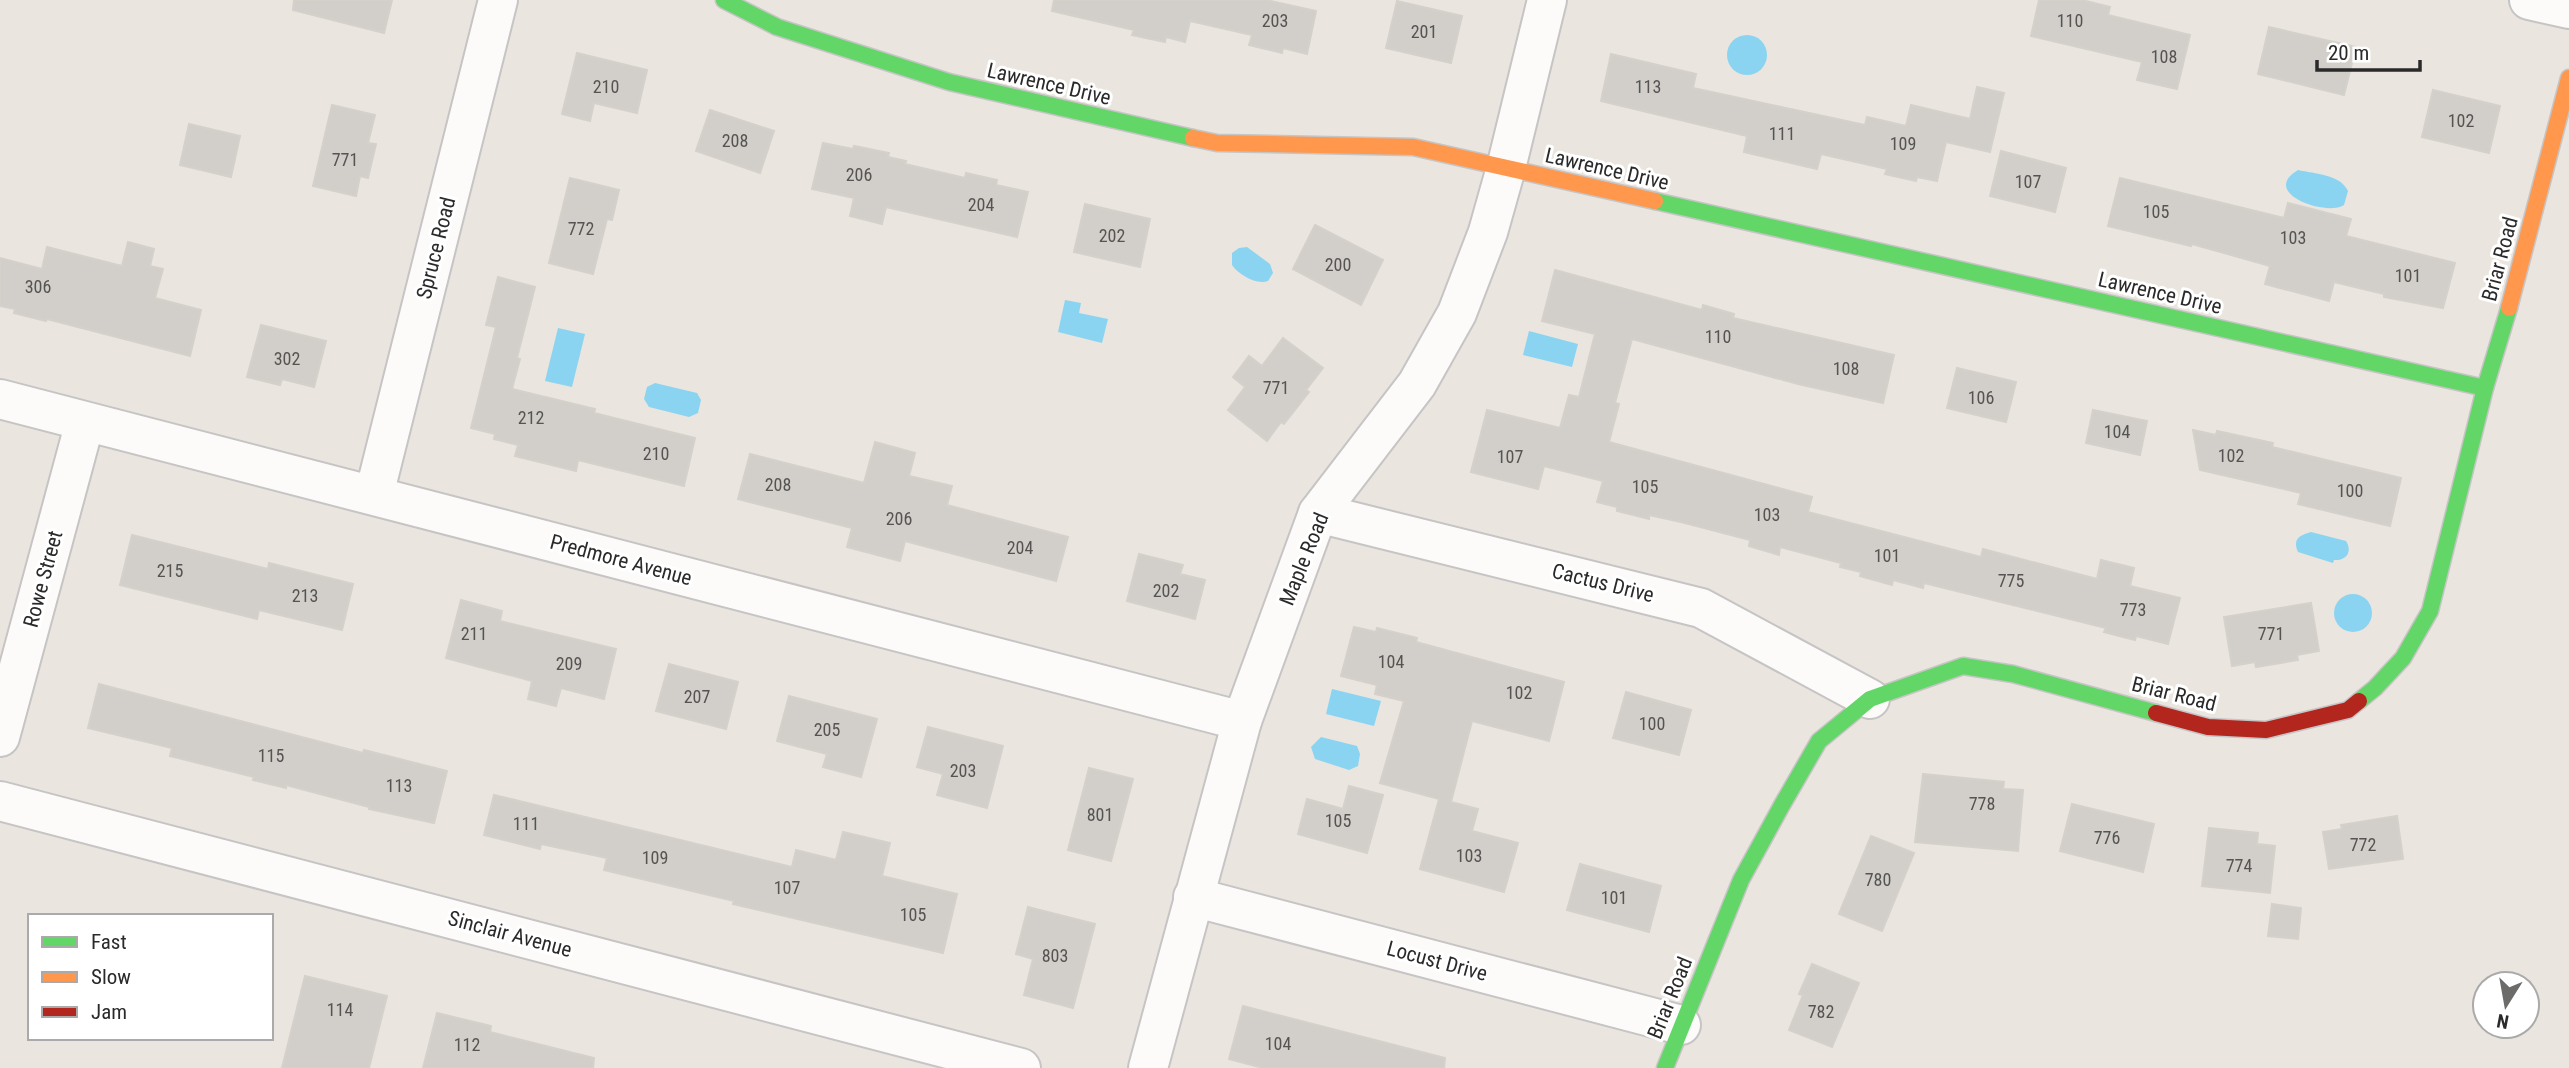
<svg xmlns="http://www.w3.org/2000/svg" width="2569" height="1068" font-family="'Roboto Condensed',sans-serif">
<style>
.water{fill:#8ad4f2}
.building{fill:#d2cfca;stroke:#d4d1cb;stroke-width:2}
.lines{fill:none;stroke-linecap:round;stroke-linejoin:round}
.street-casing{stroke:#c6c4c5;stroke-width:42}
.fast-casing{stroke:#c6c4c5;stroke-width:19}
.slow-casing{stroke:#c6c4c5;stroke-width:19}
.jam-casing{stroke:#c6c4c5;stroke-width:19}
.street{stroke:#fcfbfa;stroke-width:38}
.fast{stroke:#63d668;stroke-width:16}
.slow{stroke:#ff974d;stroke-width:16}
.jam{stroke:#b3261e;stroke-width:16}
.labels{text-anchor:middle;stroke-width:6;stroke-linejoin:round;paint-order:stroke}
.number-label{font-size:18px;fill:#555453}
.street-label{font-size:21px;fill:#2a2a2a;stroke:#fff}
</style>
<rect width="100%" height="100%" fill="#eae5de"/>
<g class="water">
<circle cx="1747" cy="55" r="20"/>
<path d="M2298,170C2315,174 2340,174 2348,191L2344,205C2326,217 2259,193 2298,170Z"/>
<path d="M1247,247L1270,264L1273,273L1268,281C1256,285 1239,275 1232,265V253L1239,248Z"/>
<polygon points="1065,300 1081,303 1079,313 1108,319 1102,343 1058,332"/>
<polygon points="558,328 585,334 572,387 545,381"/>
<polygon points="1529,331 1578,344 1572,367 1523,355"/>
<polygon points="655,383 697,393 701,400 698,413 689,417 649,407 644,399 647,387"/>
<path d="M2311,532L2346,541C2353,552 2346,561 2334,560L2333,563L2298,552C2292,538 2301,535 2311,532Z"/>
<circle cx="2353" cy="613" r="19"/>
<polygon points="1332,689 1381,701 1374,726 1326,714"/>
<polygon points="1321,737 1357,746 1360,754 1358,766 1349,770 1315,759 1311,747"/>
</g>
<g class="building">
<polygon points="294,0 392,0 384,33 293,10"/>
<polygon points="1054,0 1266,0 1316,11 1307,54 1283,48 1282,53 1249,45 1252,35 1190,21 1185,42 1166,37 1165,42 1132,35 1134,30 1052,11"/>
<polygon points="2039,0 2082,0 2110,7 2108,15 2190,35 2177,89 2137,80 2142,62 2031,36"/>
<polygon points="1397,1 1462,16 1451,63 1386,48"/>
<polygon points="2269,27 2356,47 2344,95 2258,74"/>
<polygon points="577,53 647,70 637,113 594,103 590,121 562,114"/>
<polygon points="1611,54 1696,74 1693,88 1865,125 1867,117 1906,126 1911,105 1970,119 1977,87 2004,93 1990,152 1946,142 1937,181 1917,177 1916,181 1885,174 1887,169 1821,154 1817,169 1744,152 1747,136 1601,101"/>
<polygon points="2433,90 2500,106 2489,153 2422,137"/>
<polygon points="332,105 375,115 368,143 376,144 368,178 360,176 356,196 313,186"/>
<polygon points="710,110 774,131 760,173 696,151"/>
<polygon points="189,124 240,136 231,177 180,165"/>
<polygon points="823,143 853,149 854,146 889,153 888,157 906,161 905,164 965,178 966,173 997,180 996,185 1028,192 1017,237 886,207 882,224 850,216 854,198 812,189"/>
<polygon points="2001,151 2066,168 2055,212 1990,196"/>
<polygon points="570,178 619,190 612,220 607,219 593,274 549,263"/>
<polygon points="2120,178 2284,218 2288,203 2351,219 2346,236 2455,263 2443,308 2384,297 2384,294 2334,282 2329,301 2265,284 2270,266 2192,244 2191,246 2108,226"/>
<polygon points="1085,204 1150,219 1140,267 1074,252"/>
<polygon points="1315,225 1383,260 1361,305 1293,269"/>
<polygon points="128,242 154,249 150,266 163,269 155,298 201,310 190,356 47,319 46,321 14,313 15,309 0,306 0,258 42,269 47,247 122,266"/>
<polygon points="1555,270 1702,310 1703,305 1734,314 1733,318 1894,355 1883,403 1798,384 1632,339 1615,403 1619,404 1609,442 1812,497 1808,512 1981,557 1983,549 2097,579 2101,560 2134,568 2130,586 2180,598 2168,644 2136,636 2135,640 2104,632 2106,628 1924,583 1923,588 1893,580 1892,585 1860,576 1861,572 1840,567 1841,563 1780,547 1779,555 1749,546 1750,540 1681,522 1649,515 1649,519 1617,511 1617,507 1597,502 1603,481 1544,466 1538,489 1471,472 1487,410 1560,428 1569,395 1579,397 1595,334 1542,321"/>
<polygon points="498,277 535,287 517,358 520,359 512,389 595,409 594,413 695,438 684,486 578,460 576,471 515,456 518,445 494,439 495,434 471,428 496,327 486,325"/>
<polygon points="261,325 326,341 314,387 282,379 280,385 247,377"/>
<polygon points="1283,338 1323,368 1306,390 1309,392 1284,424 1281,422 1267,441 1228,410 1245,387 1233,377 1249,356 1262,366"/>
<polygon points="1957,368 2016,382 2006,422 1947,408"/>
<polygon points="2093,410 2147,421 2140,455 2086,443"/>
<polygon points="2193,430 2216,435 2217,431 2273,443 2272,447 2401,478 2390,526 2298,504 2301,493 2200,470"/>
<polygon points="875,442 915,453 909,476 952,486 947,505 1068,537 1056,581 905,541 900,561 847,547 852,528 738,499 750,454 864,483"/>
<polygon points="132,535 268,569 269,563 353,584 342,630 259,610 257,619 120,585"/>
<polygon points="1139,554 1183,565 1180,574 1205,580 1195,619 1127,601"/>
<polygon points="461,600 502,611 500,621 616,649 604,699 561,688 556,706 528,699 532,681 446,658"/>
<polygon points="2311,603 2319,651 2297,655 2298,660 2256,667 2255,662 2232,666 2224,617"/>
<polygon points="1354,627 1376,632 1377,628 1417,638 1416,642 1564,682 1549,741 1472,721 1451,802 1478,809 1472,831 1518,843 1504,892 1420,869 1439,799 1380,783 1404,701 1375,694 1377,685 1341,676"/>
<polygon points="669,664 738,682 726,729 656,711"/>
<polygon points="99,684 363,753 364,750 447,771 434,823 369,809 369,807 286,785 286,788 253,780 254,777 170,756 172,748 88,728"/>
<polygon points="1626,692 1691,710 1679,755 1613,738"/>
<polygon points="789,696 877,719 861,777 823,767 827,754 777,741"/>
<polygon points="928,727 1003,746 987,808 937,795 943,774 917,767"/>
<polygon points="1089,768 1133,779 1111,861 1068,850"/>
<polygon points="1923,774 2004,782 2003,789 2023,790 2018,851 1915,842"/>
<polygon points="1349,786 1383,795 1367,853 1298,834 1307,799 1343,809"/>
<polygon points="494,795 792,867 796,850 836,860 843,832 890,843 882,876 957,894 943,953 733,904 734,901 604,870 607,858 541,844 540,849 484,835"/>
<polygon points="2072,804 2154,824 2143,872 2060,851"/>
<polygon points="2397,816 2403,859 2329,869 2323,832 2342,829 2341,825"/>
<polygon points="2209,828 2258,833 2257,844 2275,846 2270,893 2202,886"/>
<polygon points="1871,836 1914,853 1882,931 1839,914"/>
<polygon points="1580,864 1661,886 1649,932 1567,910"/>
<polygon points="2272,904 2301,908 2298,939 2268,936"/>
<polygon points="1028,907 1095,924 1073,1008 1024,995 1033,959 1016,954"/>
<polygon points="1812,964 1859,983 1832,1047 1789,1030 1803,995 1799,994"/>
<polygon points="305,976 387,996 369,1068 282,1068"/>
<polygon points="1243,1006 1445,1058 1444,1068 1263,1068 1229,1059"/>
<polygon points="437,1013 491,1026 490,1032 594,1058 593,1068 423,1068"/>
</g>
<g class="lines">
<defs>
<g id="street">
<polyline points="2529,0 2569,9"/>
<polyline points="0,399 1242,721"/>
<polyline points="374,495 498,0"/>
<polyline points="1318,513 1701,608 1870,699"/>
<polyline points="0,737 85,422"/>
<polyline points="0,801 1021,1068"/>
<polyline points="1193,897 1681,1025"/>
<polyline points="1148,1068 1242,721 1318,513 1417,384 1457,313 1488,232 1506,168 1547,0"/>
</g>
<g id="fast">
<polyline points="724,0 777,27 949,82 1193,138"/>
<polyline points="1655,201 2485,388"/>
<polyline points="2359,701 2375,688 2403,658 2430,611 2485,388 2509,308"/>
<polyline points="1665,1068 1741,880 1782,805 1819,741 1870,699 1963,666 2013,674 2156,713"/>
</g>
<g id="slow">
<polyline points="1193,138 1217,143 1413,147 1655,201"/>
<polyline points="2509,308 2569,78"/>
</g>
<polyline id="jam" points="2156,713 2208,727 2266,730 2348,710 2359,701"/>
</defs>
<use href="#street" class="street-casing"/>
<use href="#fast" class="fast-casing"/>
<use href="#slow" class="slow-casing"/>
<use href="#jam" class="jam-casing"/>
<use href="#street" class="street"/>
<use href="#fast" class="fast"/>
<use href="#slow" class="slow"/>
<use href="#jam" class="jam"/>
</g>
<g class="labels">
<g class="number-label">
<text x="1275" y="27">203</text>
<text x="2070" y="27">110</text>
<text x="1424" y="38">201</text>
<text x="2164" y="63">108</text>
<text x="606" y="93">210</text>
<text x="1648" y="93">113</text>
<text x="2461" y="127">102</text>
<text x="1782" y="140">111</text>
<text x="735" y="147">208</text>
<text x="1903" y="150">109</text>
<text x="345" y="166">771</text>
<text x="859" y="181">206</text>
<text x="2028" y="188">107</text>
<text x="981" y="211">204</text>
<text x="2156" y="218">105</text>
<text x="581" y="235">772</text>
<text x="1112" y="242">202</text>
<text x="2293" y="244">103</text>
<text x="1338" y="271">200</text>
<text x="2408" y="282">101</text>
<text x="38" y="293">306</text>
<text x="1718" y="343">110</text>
<text x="287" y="365">302</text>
<text x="1846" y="375">108</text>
<text x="1276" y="394">771</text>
<text x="1981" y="404">106</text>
<text x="531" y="424">212</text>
<text x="2117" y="438">104</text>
<text x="656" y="460">210</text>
<text x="2231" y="462">102</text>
<text x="1510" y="463">107</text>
<text x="778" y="491">208</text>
<text x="1645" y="493">105</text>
<text x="2350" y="497">100</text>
<text x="1767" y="521">103</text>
<text x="899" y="525">206</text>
<text x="1020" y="554">204</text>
<text x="1887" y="562">101</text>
<text x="170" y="577">215</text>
<text x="2011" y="587">775</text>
<text x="1166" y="597">202</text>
<text x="305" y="602">213</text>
<text x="2133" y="616">773</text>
<text x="474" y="640">211</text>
<text x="2271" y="640">771</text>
<text x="1391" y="668">104</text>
<text x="569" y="670">209</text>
<text x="1519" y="699">102</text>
<text x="697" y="703">207</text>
<text x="1652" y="730">100</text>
<text x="827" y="736">205</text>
<text x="271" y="762">115</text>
<text x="963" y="777">203</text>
<text x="399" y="792">113</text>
<text x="1982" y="810">778</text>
<text x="1100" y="821">801</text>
<text x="1338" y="827">105</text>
<text x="526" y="830">111</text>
<text x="2107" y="844">776</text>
<text x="2363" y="851">772</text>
<text x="1469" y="862">103</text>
<text x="655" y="864">109</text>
<text x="2239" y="872">774</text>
<text x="1878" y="886">780</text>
<text x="787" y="894">107</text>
<text x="1614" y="904">101</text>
<text x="913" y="921">105</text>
<text x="1055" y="962">803</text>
<text x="340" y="1016">114</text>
<text x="1821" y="1018">782</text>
<text x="1278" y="1050">104</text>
<text x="467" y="1051">112</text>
</g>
<g class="street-label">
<text transform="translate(1049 84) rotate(13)" y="7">Lawrence Drive</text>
<text transform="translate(1607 169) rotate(13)" y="7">Lawrence Drive</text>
<text transform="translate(436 248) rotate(-76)" y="7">Spruce Road</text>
<text transform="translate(2500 259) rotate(-75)" y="7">Briar Road</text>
<text transform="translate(2160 293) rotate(13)" y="7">Lawrence Drive</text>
<text transform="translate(1304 559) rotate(-68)" y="7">Maple Road</text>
<text transform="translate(621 560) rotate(15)" y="7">Predmore Avenue</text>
<text transform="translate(43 579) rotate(-75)" y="7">Rowe Street</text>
<text transform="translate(1603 583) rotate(14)" y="7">Cactus Drive</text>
<text transform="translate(2174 694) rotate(14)" y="7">Briar Road</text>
<text transform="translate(510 934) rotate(15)" y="7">Sinclair Avenue</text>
<text transform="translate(1437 961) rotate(15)" y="7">Locust Drive</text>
<text transform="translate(1670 998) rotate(-68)" y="7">Briar Road</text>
</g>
</g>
<rect x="28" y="914" width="245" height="126" fill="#ffffff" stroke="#aaaaaa" stroke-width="2"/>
<rect x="42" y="937" width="35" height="10" fill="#63d668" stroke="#aaaaaa" stroke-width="2"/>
<text x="91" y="949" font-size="21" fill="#2a2a2a">Fast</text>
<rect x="42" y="972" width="35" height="10" fill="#ff974d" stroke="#aaaaaa" stroke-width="2"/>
<text x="91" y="984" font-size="21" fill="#2a2a2a">Slow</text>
<rect x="42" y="1007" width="35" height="10" fill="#b3261e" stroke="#aaaaaa" stroke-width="2"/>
<text x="91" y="1019" font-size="21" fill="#2a2a2a">Jam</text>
<g transform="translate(2506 1005) rotate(191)"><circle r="33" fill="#ffffff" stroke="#aaaaaa" stroke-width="2"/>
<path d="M0-5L12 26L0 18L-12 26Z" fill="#6d6b69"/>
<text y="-10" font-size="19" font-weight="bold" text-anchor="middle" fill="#2a2a2a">N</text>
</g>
<path d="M2317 60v10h103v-10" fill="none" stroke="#2a2a2a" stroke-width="3.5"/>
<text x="2328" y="60" font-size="21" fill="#2a2a2a" stroke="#ffffff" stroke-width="5" paint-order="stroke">20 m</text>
</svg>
